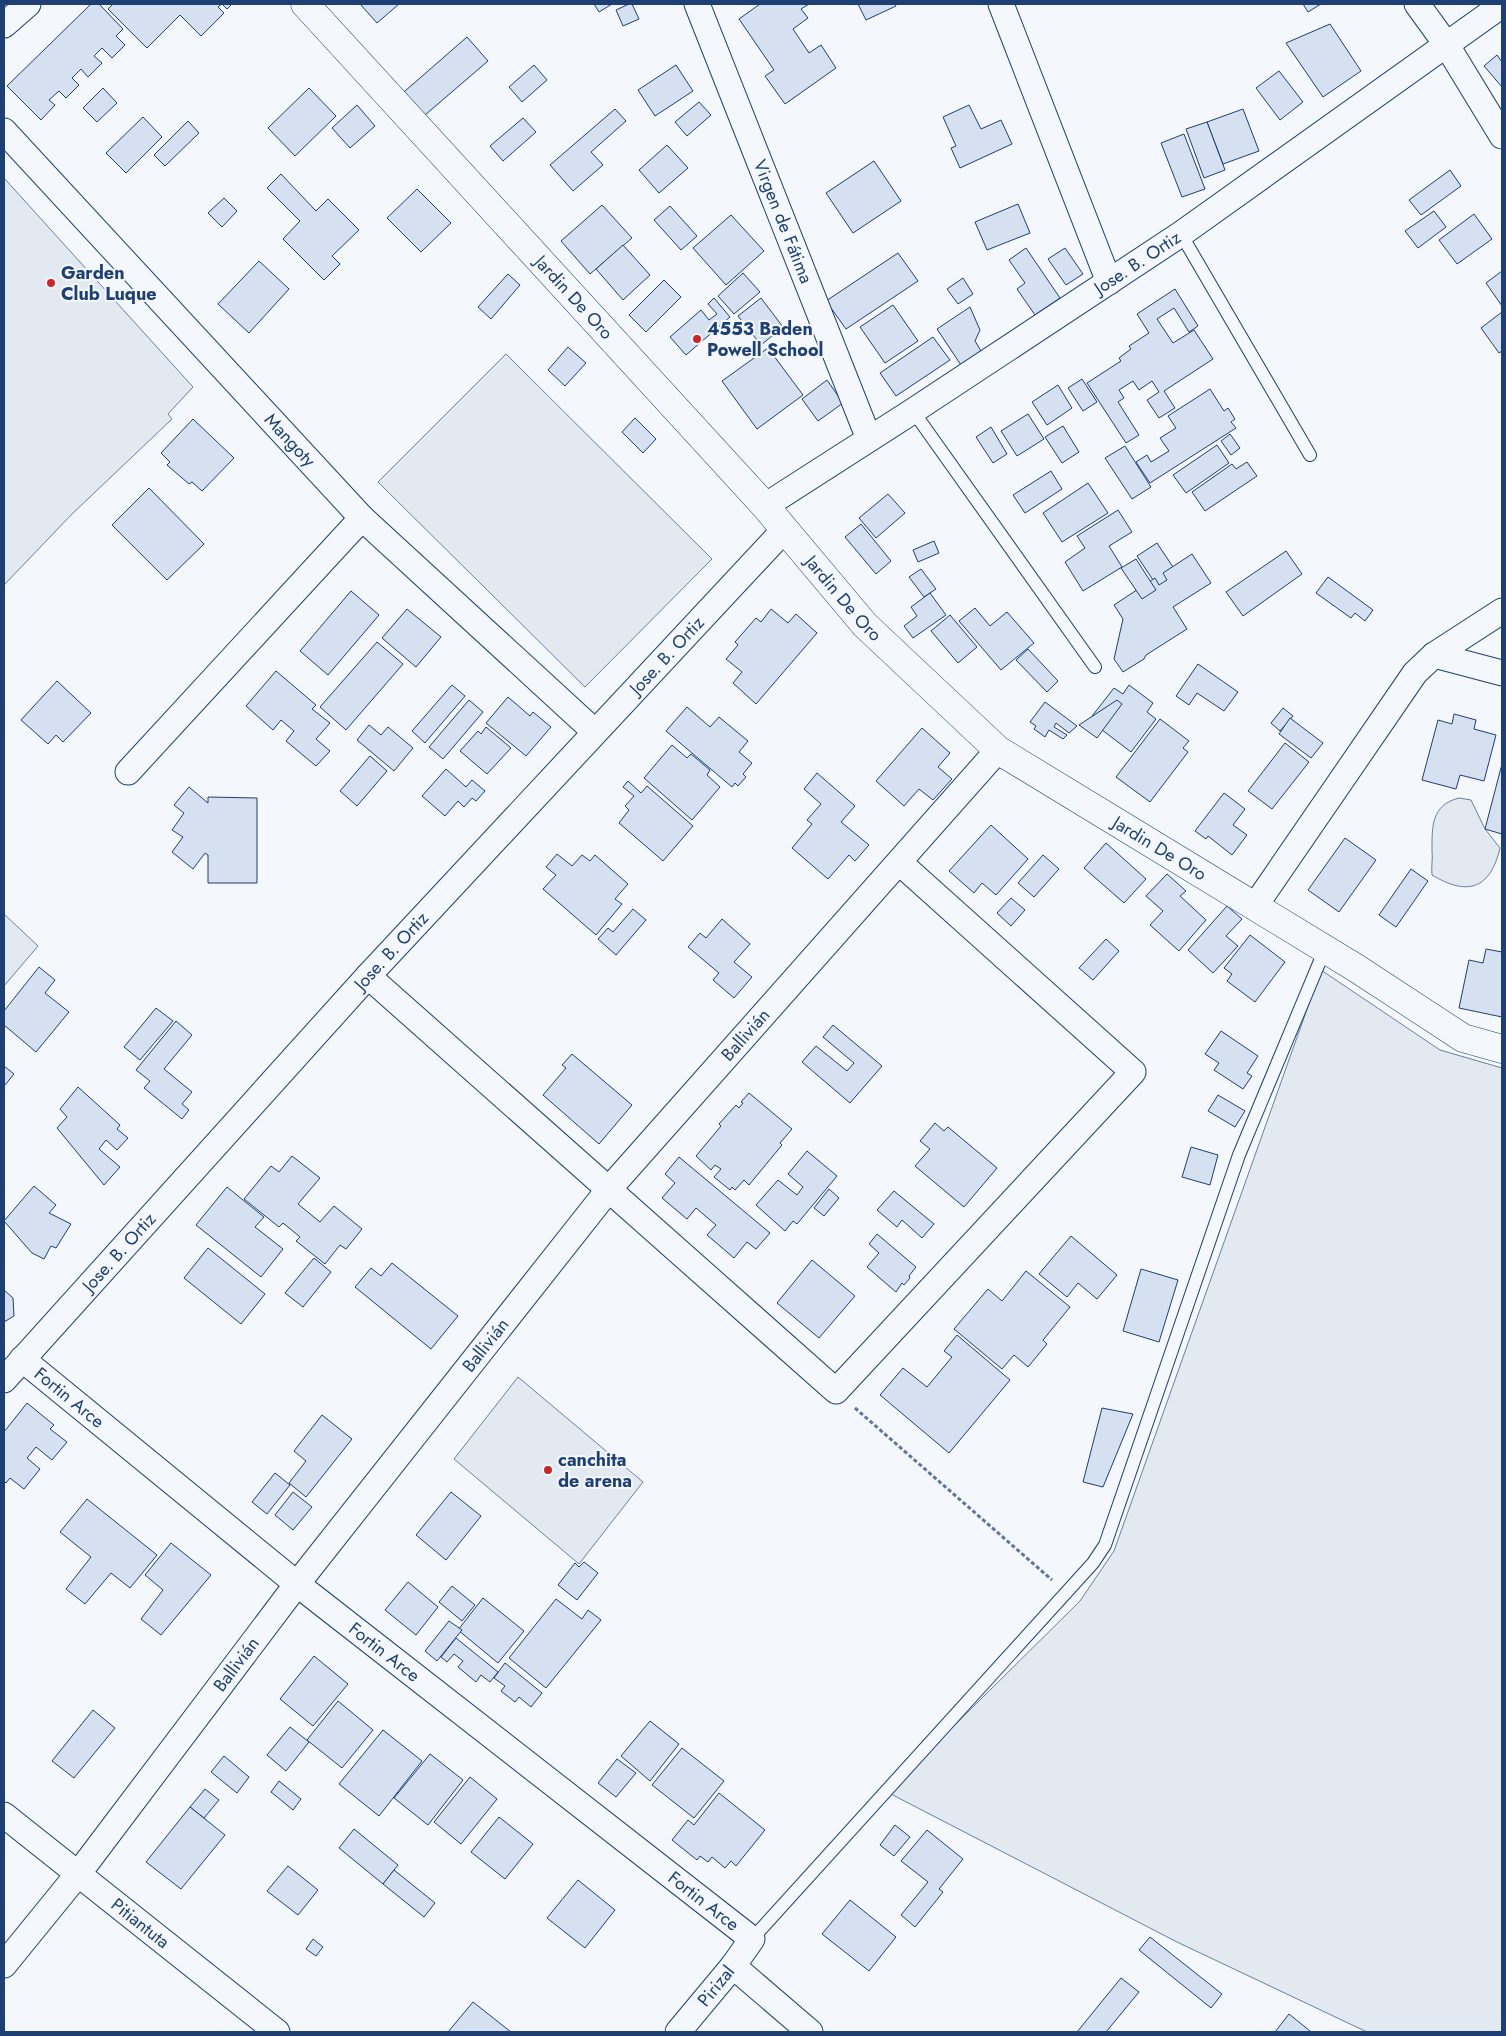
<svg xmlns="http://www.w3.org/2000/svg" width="1506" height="2036" font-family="Jost,sans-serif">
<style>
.green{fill:#e3e9f0;stroke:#687fa3}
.building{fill:#d5e0f0;stroke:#1d3f73}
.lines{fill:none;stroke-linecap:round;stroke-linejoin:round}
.lane-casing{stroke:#1d3f73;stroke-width:14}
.street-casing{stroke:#1d3f73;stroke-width:27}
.secondary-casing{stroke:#1d3f73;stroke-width:29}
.path{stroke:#5e769c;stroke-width:3;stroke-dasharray:4 2.5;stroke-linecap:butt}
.lane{stroke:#f4f7fb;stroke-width:12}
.street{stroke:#f4f7fb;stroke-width:25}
.secondary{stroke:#f4f7fb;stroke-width:28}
.poi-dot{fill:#c62828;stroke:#f4f7fb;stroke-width:2}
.labels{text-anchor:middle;stroke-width:4;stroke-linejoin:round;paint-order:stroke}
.street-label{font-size:18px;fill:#1d3f73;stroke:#f4f7fb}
.poi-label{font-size:18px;font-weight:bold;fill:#1d3f73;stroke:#f4f7fb;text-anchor:start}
</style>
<rect width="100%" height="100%" fill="#f4f7fb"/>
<g class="green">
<polygon points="4,178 193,387 168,414 172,419 72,514 4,585"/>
<polygon points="506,354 712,559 585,687 378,482"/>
<path d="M1459,798L1471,800L1485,829L1500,848C1490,890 1467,896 1432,875C1431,867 1433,859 1432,851C1432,827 1431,805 1459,798Z"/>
<polygon points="4,914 38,946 4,986"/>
<polygon points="1321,970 1440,1050 1502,1068 1502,2032 1367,2032 1177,1942 887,1792 1080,1601 1114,1551"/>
<polygon points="518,1377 643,1482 579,1564 454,1459"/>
</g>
<g class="building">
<polygon points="91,4 99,4 123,29 116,36 125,45 112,58 102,48 94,56 102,63 88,77 81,69 72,78 79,85 66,98 59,91 49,100 55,105 41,120 7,86"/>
<polygon points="113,4 222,4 218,7 224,13 201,36 180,15 147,48 108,9"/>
<polygon points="222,4 232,4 227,9"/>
<polygon points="360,4 399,4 377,23"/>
<polygon points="594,4 612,4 599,12"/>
<polygon points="629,4 632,4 639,19 623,26 616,10"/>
<polygon points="760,4 809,4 801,9 808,18 793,29 809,53 821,45 836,68 785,104 765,76 774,70 739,19"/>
<polygon points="858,4 895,4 896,6 866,20"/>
<polygon points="1303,4 1321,4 1308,12"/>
<polygon points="1330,24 1361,71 1323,97 1286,43"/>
<polygon points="467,37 488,61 418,121 397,98"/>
<polygon points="1497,55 1502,62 1502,87 1484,66"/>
<polygon points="534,65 547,80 522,102 509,87"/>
<polygon points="676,65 693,91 655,116 638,90"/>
<polygon points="1279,71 1303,102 1280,120 1256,88"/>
<polygon points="103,88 117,103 97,122 83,108"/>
<polygon points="309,88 336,116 295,156 268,128"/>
<polygon points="699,102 711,115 687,136 675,122"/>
<polygon points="357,105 375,126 350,148 332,128"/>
<polygon points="969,105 981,129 1001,120 1012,144 960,168 951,148 956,146 943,117"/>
<polygon points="615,109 626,121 591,152 603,165 573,191 550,165"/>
<polygon points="1243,109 1259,151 1223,164 1207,122"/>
<polygon points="143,117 162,137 126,173 106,153"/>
<polygon points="523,118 536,132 503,161 490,146"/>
<polygon points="188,121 199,133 165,166 154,155"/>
<polygon points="1207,122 1225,170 1204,178 1186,129"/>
<polygon points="1184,134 1205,189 1182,197 1161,143"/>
<polygon points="667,145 688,168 659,193 639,170"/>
<polygon points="874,161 901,201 853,233 826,193"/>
<polygon points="1450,170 1461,186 1421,215 1409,200"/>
<polygon points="281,174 316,211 328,199 359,230 332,256 340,264 324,280 283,239 300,221 267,188"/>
<polygon points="417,189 451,223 421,252 387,218"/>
<polygon points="224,198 237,211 222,227 208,213"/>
<polygon points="1018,204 1030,233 987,250 975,222"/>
<polygon points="602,205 632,238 590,274 561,241"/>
<polygon points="670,206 697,236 681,250 654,220"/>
<polygon points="1434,211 1446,227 1418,248 1405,231"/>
<polygon points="1474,214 1492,239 1457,264 1439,240"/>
<polygon points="731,215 764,251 726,285 693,248"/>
<polygon points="623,245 650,275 623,300 596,269"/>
<polygon points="1026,248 1060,298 1035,315 1017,289 1025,283 1009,260"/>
<polygon points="1065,248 1083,274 1066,285 1048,259"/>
<polygon points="898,253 918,281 846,329 826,301"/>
<polygon points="259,261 289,289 249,333 218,304"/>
<polygon points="1502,271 1502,306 1486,283"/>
<polygon points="743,273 760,292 734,314 718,296"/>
<polygon points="508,274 520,285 491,319 478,307"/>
<polygon points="963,278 973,294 958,304 947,289"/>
<polygon points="664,280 681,297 646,332 629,315"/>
<polygon points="1175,289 1198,326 1189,332 1174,308 1157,319 1173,343 1194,330 1213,359 1164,391 1175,408 1159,418 1147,400 1159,392 1152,381 1139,390 1133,381 1119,390 1124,398 1118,402 1139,435 1126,443 1087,383 1121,361 1119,358 1131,349 1129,346 1149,333 1137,314"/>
<polygon points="714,298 730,317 686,355 670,337 701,310 709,320 717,314 708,304"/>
<polygon points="761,298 783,327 761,345 738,316"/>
<polygon points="893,305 918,341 885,363 860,327"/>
<polygon points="970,307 980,330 975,341 981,351 961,365 937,329"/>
<polygon points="1502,312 1502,351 1499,353 1481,328"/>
<polygon points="933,337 950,360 896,396 880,373"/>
<polygon points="568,347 586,363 565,386 548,370"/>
<polygon points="768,348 803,395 757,429 722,381"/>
<polygon points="1082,379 1097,402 1083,411 1068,388"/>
<polygon points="827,380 843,403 818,421 802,399"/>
<polygon points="1058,385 1072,408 1047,425 1032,402"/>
<polygon points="1210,389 1224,411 1228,408 1235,419 1231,422 1236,428 1150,483 1136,462 1147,455 1151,462 1169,451 1160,438 1176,428 1168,416"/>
<polygon points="1028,414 1044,439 1017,456 1001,431"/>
<polygon points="635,418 656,439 643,453 622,432"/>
<polygon points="193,419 234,458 202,491 192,482 189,484 167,465 170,462 161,453"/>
<polygon points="1063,426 1079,452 1062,463 1045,437"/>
<polygon points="991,427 1007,454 993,463 976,437"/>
<polygon points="1230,434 1240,448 1231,455 1221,441"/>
<polygon points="1217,445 1229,463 1186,493 1173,475"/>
<polygon points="1125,446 1151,487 1132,499 1105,458"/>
<polygon points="1247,462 1257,476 1205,511 1192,492 1232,464 1236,469"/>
<polygon points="1051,471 1062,489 1025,513 1013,495"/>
<polygon points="1088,483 1108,513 1062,542 1043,513"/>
<polygon points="149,488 204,544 167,580 112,525"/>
<polygon points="888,494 905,513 876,538 859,518"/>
<polygon points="1118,510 1132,532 1109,546 1122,567 1083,591 1065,562 1085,548 1077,536"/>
<polygon points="861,524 891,561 876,574 845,537"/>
<polygon points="934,541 939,553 918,562 913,550"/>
<polygon points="1157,543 1179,576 1159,589 1137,556"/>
<polygon points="1286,551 1302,574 1243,616 1226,592"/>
<polygon points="1192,554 1211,583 1173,607 1187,629 1146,655 1144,659 1123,672 1114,659 1123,619 1114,605 1155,578 1159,585 1167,580 1163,573"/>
<polygon points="1136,559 1156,590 1142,599 1121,568"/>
<polygon points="921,569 936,589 924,597 909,577"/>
<polygon points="1328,577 1373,610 1365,621 1355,613 1351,618 1316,593"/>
<polygon points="351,591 379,615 328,675 300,651"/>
<polygon points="930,593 946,615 913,638 904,626 917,616 911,607"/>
<polygon points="975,608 990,626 1007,612 1034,643 1001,670 959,621"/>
<polygon points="407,609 441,637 416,667 382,638"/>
<polygon points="771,609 788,623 796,614 817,633 756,704 733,683 742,672 726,659 738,645 735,642 756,618 761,622"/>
<polygon points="950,615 977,647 958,663 931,631"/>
<polygon points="377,642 403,664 346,730 320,707"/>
<polygon points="1028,649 1058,681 1047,692 1016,660"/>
<polygon points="1198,664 1238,692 1224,711 1197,693 1189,705 1176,696"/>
<polygon points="276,671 316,705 312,709 330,723 316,739 330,751 316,766 286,741 294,731 281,720 273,730 246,706"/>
<polygon points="57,681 91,713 63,742 56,735 48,744 21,720"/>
<polygon points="452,685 465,696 425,743 412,731"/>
<polygon points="1129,685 1153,703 1147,712 1156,719 1131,752 1089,720 1114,688 1123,694"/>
<polygon points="508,697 530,716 533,712 551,727 526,756 486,723"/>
<polygon points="469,700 483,712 443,759 429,747"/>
<polygon points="1117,700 1122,704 1097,738 1079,725"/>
<polygon points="1045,702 1077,726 1069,733 1056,723 1054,727 1067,735 1063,739 1049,730 1045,737 1034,729 1036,726 1030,722"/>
<polygon points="687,707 710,727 719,717 748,741 739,752 752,763 743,774 746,777 738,786 735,783 732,787 666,731"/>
<polygon points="1283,708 1293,716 1280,731 1271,723"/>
<polygon points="1454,714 1476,720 1474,729 1496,735 1484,781 1460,775 1456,789 1422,780 1438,720 1452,724"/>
<polygon points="1290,718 1323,743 1311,758 1279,734"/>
<polygon points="1160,719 1189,741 1183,748 1188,752 1150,802 1116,777"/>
<polygon points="369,725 381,735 388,727 413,748 394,771 357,740"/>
<polygon points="486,727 511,748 487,774 460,751 478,731 481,734"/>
<polygon points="922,728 950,753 938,767 952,779 933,800 919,789 904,806 876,781"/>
<polygon points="1285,743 1309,762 1272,809 1248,791"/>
<polygon points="672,745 687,758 691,754 710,770 707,775 720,787 692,820 644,778"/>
<polygon points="370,756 387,771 357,806 340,791"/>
<polygon points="1502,764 1502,834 1485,829"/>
<polygon points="446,769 466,787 472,780 485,791 476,801 472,798 464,807 458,801 445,816 422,796"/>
<polygon points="817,773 855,806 841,822 869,845 855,861 849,855 828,879 792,848 812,824 807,820 821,804 804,789"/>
<polygon points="628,781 641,793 647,786 693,826 663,861 619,823 629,810 625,806 634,796 623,787"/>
<polygon points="189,787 208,803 208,797 257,798 257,883 208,883 208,855 205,853 193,869 172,852 183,837 172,830 184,813 174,805"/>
<polygon points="1224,793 1245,809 1233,825 1247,835 1232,855 1208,836 1206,839 1195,831"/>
<polygon points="991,825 1028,859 996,895 982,883 974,893 949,871"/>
<polygon points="1345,838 1376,860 1339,912 1308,890"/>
<polygon points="1106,843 1146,879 1124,903 1084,868"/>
<polygon points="557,854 572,866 582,855 590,861 595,855 628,884 615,899 622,904 596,935 543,889 556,875 546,867"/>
<polygon points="1043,855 1059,869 1034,897 1018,883"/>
<polygon points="1411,869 1428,881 1396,927 1379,915"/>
<polygon points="1167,874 1186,891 1180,896 1206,920 1179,951 1150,925 1163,911 1146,896"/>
<polygon points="1011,898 1025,910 1011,926 997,913"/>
<polygon points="1227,906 1242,919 1226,936 1238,946 1213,973 1188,950"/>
<polygon points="633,909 646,920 616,955 598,939 608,928 613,932"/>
<polygon points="722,919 750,944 734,962 752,977 734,998 713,980 719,973 688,947 700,933 706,938"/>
<polygon points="1250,935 1285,962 1255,1002 1227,981 1232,974 1224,968"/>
<polygon points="1106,939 1119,951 1093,980 1079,968"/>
<polygon points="1486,949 1502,952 1502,1017 1459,1008 1469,960 1483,963"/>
<polygon points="39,967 55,980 45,993 69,1012 36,1052 4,1025 4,1011"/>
<polygon points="156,1008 173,1021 140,1060 124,1047"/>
<polygon points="176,1021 192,1035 164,1069 192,1092 182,1104 189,1110 182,1119 144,1088 150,1081 136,1070"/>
<polygon points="833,1025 882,1066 850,1103 802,1062 816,1046 847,1071 854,1063 823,1037"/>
<polygon points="1221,1031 1258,1056 1247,1073 1252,1076 1243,1089 1214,1070 1219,1063 1205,1054"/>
<polygon points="572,1054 632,1105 599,1144 543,1095 566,1068 562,1065"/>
<polygon points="4,1066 14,1074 5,1085 4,1083"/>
<polygon points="78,1087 120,1125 117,1129 128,1138 117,1150 106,1140 99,1149 120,1167 104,1185 57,1128 67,1117 60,1109"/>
<polygon points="749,1093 792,1129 780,1143 782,1145 749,1185 744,1180 735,1190 732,1187 730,1190 714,1177 721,1169 715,1165 711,1170 696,1156 721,1126 719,1124 736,1105 739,1108 743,1103 741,1102"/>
<polygon points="1218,1095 1245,1111 1235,1127 1208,1111"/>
<polygon points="935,1123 944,1131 948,1127 997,1168 964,1207 915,1166 930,1149 920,1141"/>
<polygon points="1191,1147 1218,1155 1210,1185 1182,1177"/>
<polygon points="807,1151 837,1176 797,1224 793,1221 785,1231 756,1205 778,1180 797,1195 803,1187 788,1174"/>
<polygon points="292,1156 320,1178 298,1204 320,1222 334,1206 362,1229 346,1249 340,1245 325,1264 296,1241 300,1237 283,1223 279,1227 244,1199 271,1166 279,1172"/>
<polygon points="679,1157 770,1233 756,1249 747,1242 734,1258 707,1235 716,1225 696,1208 687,1219 662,1198 675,1183 665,1174"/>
<polygon points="34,1186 56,1205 49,1213 71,1224 56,1248 51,1246 44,1259 32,1253 4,1221"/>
<polygon points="227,1187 264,1217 255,1227 283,1249 261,1277 196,1225"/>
<polygon points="829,1189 839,1198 824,1216 814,1208"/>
<polygon points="894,1191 934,1224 922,1238 902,1220 897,1227 877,1210"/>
<polygon points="877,1234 916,1267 909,1276 910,1278 904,1285 902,1283 896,1292 867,1267 879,1253 869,1244"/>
<polygon points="1071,1236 1117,1275 1097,1299 1078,1283 1067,1297 1039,1274"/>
<polygon points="208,1248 265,1294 241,1324 184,1278"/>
<polygon points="314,1258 331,1272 303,1307 285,1293"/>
<polygon points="812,1260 855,1296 819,1338 777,1303"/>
<polygon points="392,1263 458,1316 431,1349 355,1287 371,1268 381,1276"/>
<polygon points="1141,1269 1178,1280 1159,1342 1123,1331"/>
<polygon points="1026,1271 1070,1307 1043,1340 1047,1344 1028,1367 1014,1355 1002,1369 954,1329 988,1289 1002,1301"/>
<polygon points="4,1290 13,1298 14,1316 4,1322"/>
<polygon points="957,1335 1010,1380 949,1453 880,1395 903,1368 927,1387 952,1357 944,1351"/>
<polygon points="27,1403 54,1425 50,1429 67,1442 52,1460 36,1447 27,1458 40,1469 24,1489 10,1478 6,1483 4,1481 4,1432"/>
<polygon points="1102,1408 1133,1414 1103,1487 1083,1482"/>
<polygon points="322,1415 352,1439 306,1497 289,1483 306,1461 294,1451"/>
<polygon points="275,1473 290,1485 267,1514 252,1502"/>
<polygon points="293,1492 312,1507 293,1530 275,1515"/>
<polygon points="451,1492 481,1516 446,1560 416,1535"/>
<polygon points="87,1499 157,1555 130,1588 111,1573 85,1604 66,1589 91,1557 60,1532"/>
<polygon points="171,1543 211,1575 161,1635 141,1619 163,1590 145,1575"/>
<polygon points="584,1562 598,1573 577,1600 558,1585 575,1563 579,1567"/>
<polygon points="408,1582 438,1607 416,1635 385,1610"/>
<polygon points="452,1586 475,1605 462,1621 439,1602"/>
<polygon points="483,1598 524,1631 498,1663 458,1630"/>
<polygon points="556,1599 582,1619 588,1610 601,1620 546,1688 509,1658"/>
<polygon points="449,1621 462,1630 437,1661 425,1651"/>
<polygon points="456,1638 498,1672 490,1682 481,1675 476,1682 458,1667 463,1661 454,1654 447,1662 441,1657"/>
<polygon points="314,1656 348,1684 313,1726 280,1699"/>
<polygon points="505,1663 542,1693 531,1707 519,1697 515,1702 501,1691 505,1686 494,1678"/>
<polygon points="338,1701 373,1730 342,1768 307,1740"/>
<polygon points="93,1710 115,1728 74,1778 52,1761"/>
<polygon points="650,1721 679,1744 650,1781 621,1756"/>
<polygon points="290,1727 309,1742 286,1771 267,1755"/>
<polygon points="383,1730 422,1761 379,1816 339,1784"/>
<polygon points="682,1748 724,1781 694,1818 652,1785"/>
<polygon points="430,1754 463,1780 428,1825 394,1798"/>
<polygon points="224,1756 249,1777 237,1793 211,1772"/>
<polygon points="617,1759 636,1773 616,1797 598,1783"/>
<polygon points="470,1777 497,1799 461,1844 434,1822"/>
<polygon points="279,1781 301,1799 293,1810 271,1792"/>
<polygon points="205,1789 219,1800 204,1818 190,1807"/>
<polygon points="719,1793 765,1830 736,1866 731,1861 725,1868 712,1857 708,1862 700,1856 697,1860 672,1840 688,1820 694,1825"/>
<polygon points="190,1807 225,1835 181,1889 146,1862"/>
<polygon points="499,1817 533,1844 505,1879 471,1852"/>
<polygon points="895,1825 910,1837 894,1856 880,1845"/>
<polygon points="354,1829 398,1865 383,1884 339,1848"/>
<polygon points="927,1830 963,1859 939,1889 943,1892 915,1927 901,1915 928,1882 901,1861"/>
<polygon points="288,1866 318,1890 298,1915 267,1891"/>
<polygon points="394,1870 435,1903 424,1917 383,1884"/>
<polygon points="578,1880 615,1910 585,1948 547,1918"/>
<polygon points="850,1900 896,1937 869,1971 822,1934"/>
<polygon points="1150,1937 1222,1994 1211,2008 1139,1950"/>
<polygon points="313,1939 323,1947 316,1956 306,1949"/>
<polygon points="1121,1978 1139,1992 1106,2032 1077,2032"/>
<polygon points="473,2002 511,2032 448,2032"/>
<polygon points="1289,2014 1310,2031 1310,2032 1275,2032"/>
</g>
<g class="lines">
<defs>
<g id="lane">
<polyline points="1181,234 1310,455"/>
<polyline points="913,411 1095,667"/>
<polyline points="752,1939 1093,1563 1105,1545 1239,1155 1325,949"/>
</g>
<g id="street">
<path id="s1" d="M697,4L869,439"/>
<polyline points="1001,4 1109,282"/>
<polyline points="1417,4 1446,44 1502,136"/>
<polyline points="4,25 28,4"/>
<path id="s2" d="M4,131L362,518L594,731"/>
<path id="s3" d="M765,506L913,411L1181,234L1502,5"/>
<polyline points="1434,655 1502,673"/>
<polyline points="128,772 362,518"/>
<polyline points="1255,906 1415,673 1434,655 1502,611"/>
<polyline points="368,976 836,1391 1133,1072 900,863"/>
<path id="s4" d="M22,1359L297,1584L752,1939L733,1966L678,2032"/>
<path id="s5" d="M4,1380L368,976L785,529"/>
<path id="s6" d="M4,1815L277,2032"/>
<path id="s7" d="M4,1965L78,1874L297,1584L609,1189L998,750"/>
<polyline points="733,1966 810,2032"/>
</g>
<g id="secondary">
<path id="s8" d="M305,4L765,506L865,625L998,750L1356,968L1463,1038L1502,1049"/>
</g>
</defs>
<use href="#lane" class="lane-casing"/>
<use href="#street" class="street-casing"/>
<use href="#secondary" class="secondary-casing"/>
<polyline class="path" points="855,1408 1052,1580"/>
<use href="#lane" class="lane"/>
<use href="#street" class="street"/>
<use href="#secondary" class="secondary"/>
</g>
<g class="poi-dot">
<circle cx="51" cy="283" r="5"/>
<circle cx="697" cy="339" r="5"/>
<circle cx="548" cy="1470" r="5"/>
</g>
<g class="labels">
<g class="street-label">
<text dy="6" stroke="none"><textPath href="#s1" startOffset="234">Virgen de Fátima</textPath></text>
<text dy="6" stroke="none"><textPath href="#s3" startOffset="445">Jose. B. Ortiz</textPath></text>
<text dy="6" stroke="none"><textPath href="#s8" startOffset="398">Jardin De Oro</textPath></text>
<text dy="6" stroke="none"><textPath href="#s2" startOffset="421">Mangoty</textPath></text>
<text dy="6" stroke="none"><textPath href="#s8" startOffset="802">Jardin De Oro</textPath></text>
<text dy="6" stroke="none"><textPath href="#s5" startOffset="982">Jose. B. Ortiz</textPath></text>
<text dy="6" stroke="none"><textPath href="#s8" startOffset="1208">Jardin De Oro</textPath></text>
<text dy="6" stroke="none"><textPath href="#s5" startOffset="578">Jose. B. Ortiz</textPath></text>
<text dy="6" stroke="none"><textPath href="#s7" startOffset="1190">Ballivián</textPath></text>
<text dy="6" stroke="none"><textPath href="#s5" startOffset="172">Jose. B. Ortiz</textPath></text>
<text dy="6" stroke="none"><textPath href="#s7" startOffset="785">Ballivián</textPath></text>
<text dy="6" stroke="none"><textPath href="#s4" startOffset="61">Fortin Arce</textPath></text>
<text dy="6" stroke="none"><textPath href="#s4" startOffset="466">Fortin Arce</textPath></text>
<text dy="6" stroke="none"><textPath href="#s7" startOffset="380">Ballivián</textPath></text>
<text dy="6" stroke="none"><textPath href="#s4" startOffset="871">Fortin Arce</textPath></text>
<text dy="6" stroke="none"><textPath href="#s6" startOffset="174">Pitiantuta</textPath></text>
<text transform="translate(716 1986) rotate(-51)" y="6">Pirizal</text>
</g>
<g class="poi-label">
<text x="61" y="279">Garden<tspan x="61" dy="21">Club Luque</tspan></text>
<text x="707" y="335">4553 Baden<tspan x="707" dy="21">Powell School</tspan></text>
<text x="558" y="1466">canchita<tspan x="558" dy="21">de arena</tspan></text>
</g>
</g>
<rect width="1506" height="2036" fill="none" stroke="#1d3f73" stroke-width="10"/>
</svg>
